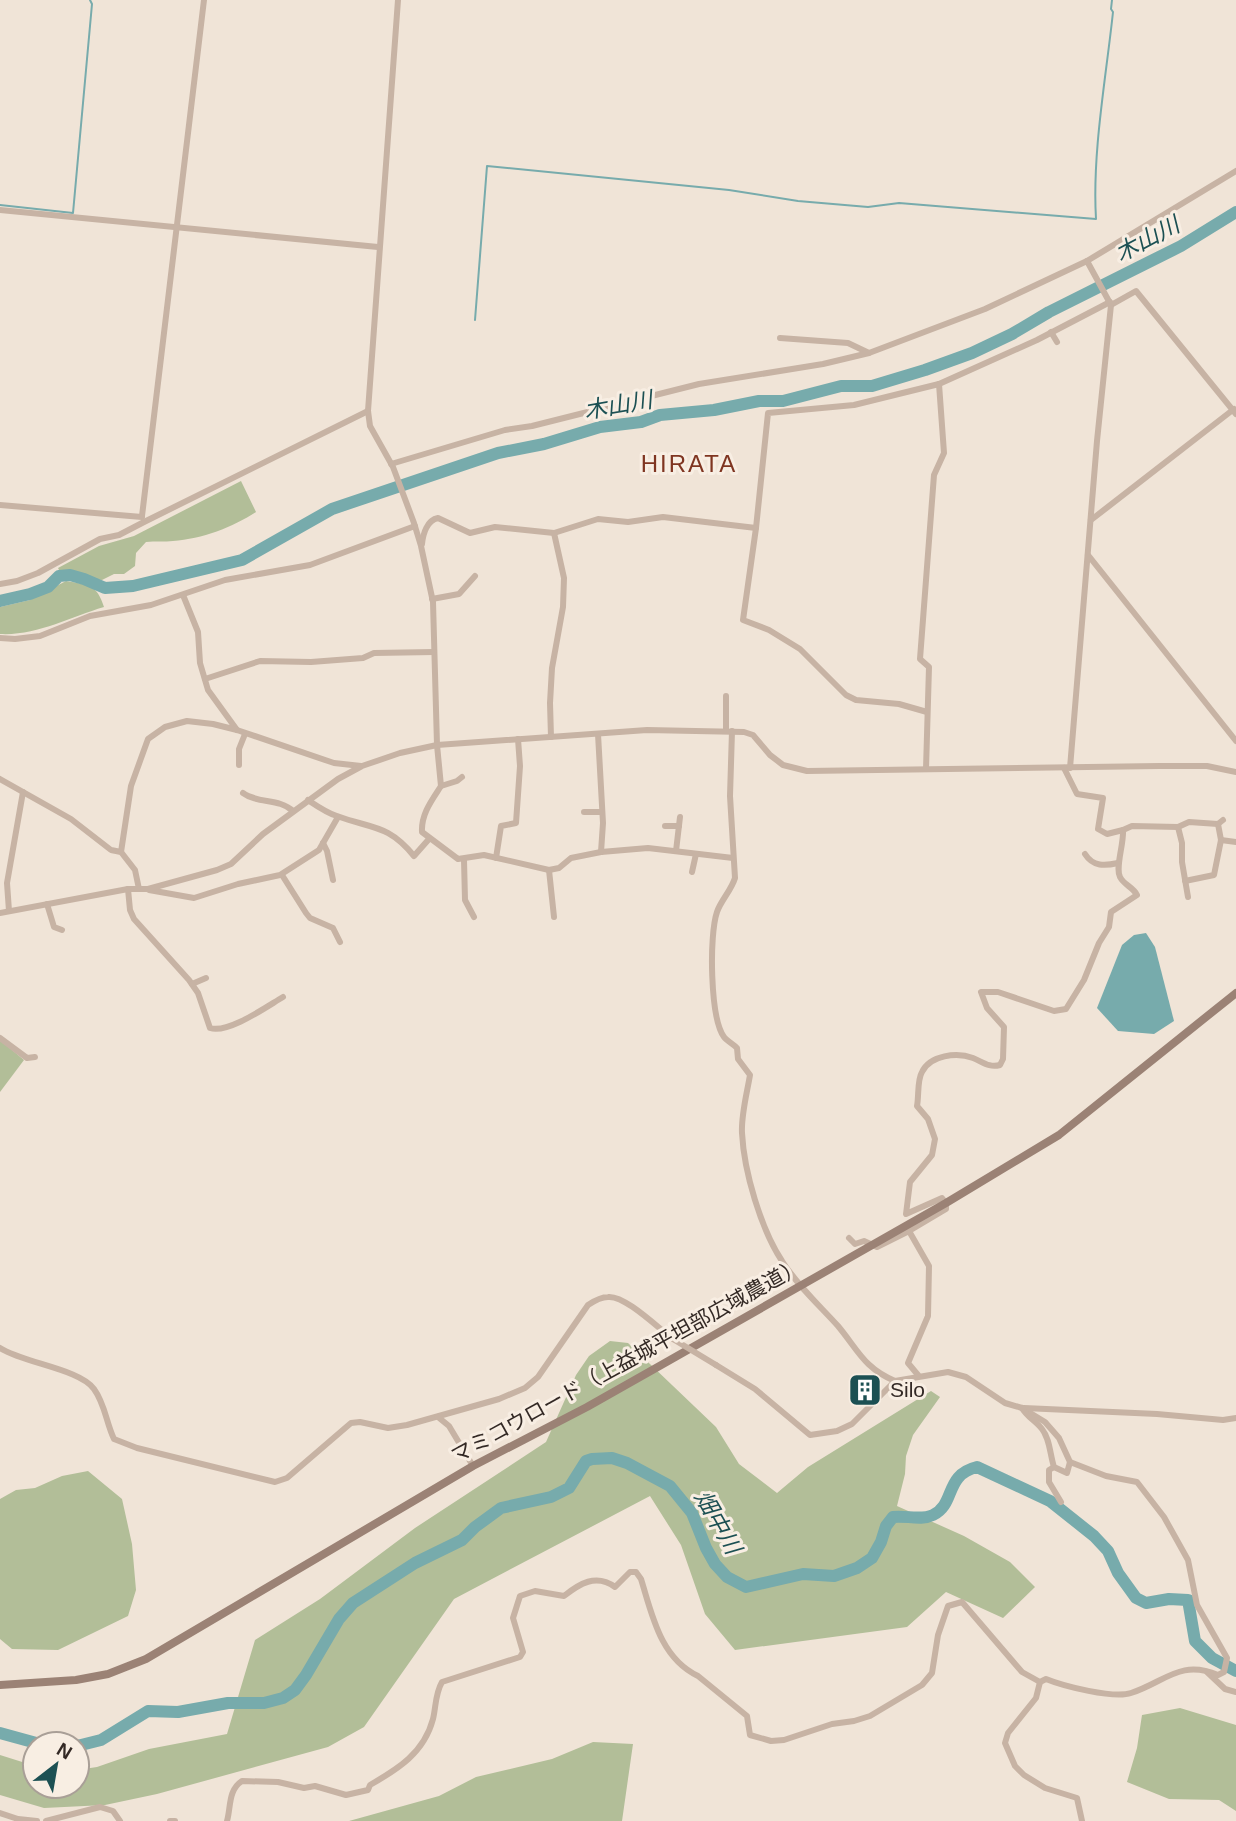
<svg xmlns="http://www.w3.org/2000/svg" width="1236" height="1821" font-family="Helvetica,'Noto Sans JP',sans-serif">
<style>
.green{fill:#b2be98}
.water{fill:#77abac}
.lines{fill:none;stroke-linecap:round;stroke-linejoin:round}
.stream{stroke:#77abac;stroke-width:2}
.river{stroke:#77abac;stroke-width:12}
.street{stroke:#c7b3a4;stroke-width:6}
.secondary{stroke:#9b8275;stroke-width:8}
.street-bridge{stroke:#c7b3a4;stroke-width:6}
.labels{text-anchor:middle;stroke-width:6;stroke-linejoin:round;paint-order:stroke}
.street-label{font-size:21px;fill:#332925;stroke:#f8eee3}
.poi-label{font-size:21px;fill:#332925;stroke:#f8eee3;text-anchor:start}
.water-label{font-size:23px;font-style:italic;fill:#1c5053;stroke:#f8eee3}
.quarter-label{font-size:24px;letter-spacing:2px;fill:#7f3521;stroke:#f8eee3}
</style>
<rect width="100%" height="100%" fill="#f0e4d7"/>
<g class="green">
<path d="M241,481L256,512C233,527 202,539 173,541C165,542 155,541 146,542L136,553L135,566L124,574H114L102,580L91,579L79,573L60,572L58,568L99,546L134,536Z"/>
<path d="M66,581C88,585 97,584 104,607C70,617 36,636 0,634V607L30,600Z"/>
<polygon points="0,1040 24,1060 0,1092"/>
<polygon points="610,1341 628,1343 716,1427 739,1464 777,1493 808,1467 931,1391 940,1397 913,1435 906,1456 905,1474 897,1506 964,1536 1010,1562 1035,1587 1003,1618 946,1592 907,1627 735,1650 705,1614 681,1545 650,1496 454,1599 364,1727 328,1747 157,1794 105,1805 44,1808 0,1795 0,1755 35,1766 35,1786 77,1786 77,1770 97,1767 149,1749 227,1734 255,1640 320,1599 415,1528 546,1442 576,1375 589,1356"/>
<polygon points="88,1471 122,1499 132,1544 136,1590 128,1616 58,1650 12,1649 0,1639 0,1499 16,1490 35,1488 62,1476"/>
<polygon points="1180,1708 1236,1725 1236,1811 1219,1800 1169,1799 1127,1782 1137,1748 1142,1715"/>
<polygon points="593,1742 633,1744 622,1821 349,1821 439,1796 476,1777 552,1759"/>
</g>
<polygon class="water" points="1146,933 1155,947 1174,1021 1154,1034 1118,1031 1097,1008 1122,945 1134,935"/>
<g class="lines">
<g class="stream">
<polyline points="0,205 73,213 92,4 90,0"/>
<path d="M475,320L487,166L729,190L798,201L868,207L899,203L1096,219C1092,153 1106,78 1113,12L1111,9L1112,0"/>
</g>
<g class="river">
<polyline points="0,601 30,594 48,587 59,576 70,575 84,579 105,588 133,586 242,560 332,509 498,453 544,444 600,427 641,422 660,415 714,410 759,401 783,401 841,386 872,386 925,370 972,353 1012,334 1049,312 1181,246 1236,212"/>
<polyline points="0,1733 40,1744"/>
<path d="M77,1746L101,1740L148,1711L178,1712L228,1703H264L283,1698L295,1690L306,1675L339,1619L353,1603L415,1563L462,1540L475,1527L501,1508L551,1497L569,1488L586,1461L592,1459L612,1458L627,1463L670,1486L692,1513L706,1548L715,1564L727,1577L746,1587L803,1574L834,1576L857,1568L872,1558L881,1542L886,1526L893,1517C905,1515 921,1521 933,1515C956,1504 944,1475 977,1467L1050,1501L1094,1536L1108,1551L1118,1573L1136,1598L1146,1603L1169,1599L1188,1600L1195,1641L1212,1658L1236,1671"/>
</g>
<g class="street">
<path d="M398,0L368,411L370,426L393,467L414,523L421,546L433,602L437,745L441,786C432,800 421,814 422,832L458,859L484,855L549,870L559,868L571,858L601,852L648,848L733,858"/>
<polyline points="0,210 378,247"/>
<polyline points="1111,305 1136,291 1236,414"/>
<polyline points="1051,332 1057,342"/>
<polyline points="780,338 848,343 869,353"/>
<polyline points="391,464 505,430 532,426 699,384 823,364 869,353 985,309 1087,261 1236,171"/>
<polyline points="0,505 142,517"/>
<polyline points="142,516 204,0"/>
<polyline points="1091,520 1234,409"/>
<path d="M422,544C423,534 427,520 438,518L470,533L495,527L554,533L598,519L628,522L663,517L756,528"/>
<polyline points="1088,555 1236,741"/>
<polyline points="0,584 17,581 38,573 100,539 119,535 144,522 368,411"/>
<polyline points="183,595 198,632 200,663 208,690 237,730"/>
<polyline points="432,599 459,594 475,576"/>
<polyline points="0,638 15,639 40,636 90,616 151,605 225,580 310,565 415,526"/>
<polyline points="205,679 260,661 311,662 363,658 374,653 434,652"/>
<polyline points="726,696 726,731"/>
<polyline points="927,712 899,704 856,700 846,695 800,649 769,630 743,620 756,528 768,413 854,405 939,384 1037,340 1110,302"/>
<path d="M732,731L730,796L735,878C731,891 721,900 717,912C709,935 710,1018 724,1037C727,1041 733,1044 737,1048L738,1059L750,1075C747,1093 741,1115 742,1133C744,1172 761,1229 782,1261C797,1285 819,1305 838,1326C858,1350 864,1368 895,1381"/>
<polyline points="598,734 603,823 601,852"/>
<polyline points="551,737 550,703 552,668 563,607 564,578 554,533"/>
<polyline points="239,765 239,749 245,734"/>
<polyline points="1070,768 1097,441 1111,305 1087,261"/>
<polyline points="926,769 929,667 920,659 934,475 944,453 939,384"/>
<polyline points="0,779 71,819 111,850 121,852 135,870 139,889"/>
<polyline points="441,786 457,781 462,777"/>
<path d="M243,793C258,804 279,798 293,811"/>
<path d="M308,800C317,806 327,813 337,816C372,829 388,824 414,856L429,839"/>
<polyline points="584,812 602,812"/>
<polyline points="665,826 679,826"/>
<polyline points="1178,827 1182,843 1182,862 1188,897"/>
<polyline points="1123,830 1132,826 1178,827 1189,822 1218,824 1223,820"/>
<polyline points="1221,840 1236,842"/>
<polyline points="323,843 327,851 333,880"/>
<polyline points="676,851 680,817"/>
<polyline points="121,852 131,786 148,739 165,727 187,721 213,724 237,730 334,763 361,766"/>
<path d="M1085,854C1093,867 1105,866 1118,863"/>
<polyline points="496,858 501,826 516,823 520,766 518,739"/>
<polyline points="464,860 465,900 474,917"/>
<polyline points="549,870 554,917"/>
<polyline points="692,872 696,854"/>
<polyline points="282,875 306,913 310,918 333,928 340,942"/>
<polyline points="1185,881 1214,875 1221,840 1218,824"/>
<path d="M128,889L130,910L134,919L189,980L198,993L210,1028C228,1034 266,1007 283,997"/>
<polyline points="149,890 194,898 238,884 280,875 319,850 338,817"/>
<polyline points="47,904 54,927 62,930"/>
<polyline points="9,911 7,883 23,792"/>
<polyline points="0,913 128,889 148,889 217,870 231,864 263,834 338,779 362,766 400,753 437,745 647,730 744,732 753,735 770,755 783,765 807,771 1159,766 1207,766 1236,772"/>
<polyline points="192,984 206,978"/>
<polyline points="0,1038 27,1058 35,1057"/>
<polyline points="849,1238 855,1244 864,1241 877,1247 909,1231"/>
<path d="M0,1348C23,1363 80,1369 94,1389C105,1404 106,1422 114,1439L137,1448L275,1482L287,1478L351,1423L360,1422L388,1428L407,1425L499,1399L525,1388L538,1377L588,1305C594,1301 601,1297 608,1297C625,1295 659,1329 673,1339"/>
<polyline points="716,1365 755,1389 810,1435 837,1431 852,1424 895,1381 948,1372 966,1377 1005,1403 1022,1408 1045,1422 1059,1438 1070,1462"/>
<path d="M918,1375L908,1363L928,1316L929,1266L909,1231L946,1209V1203L942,1198L906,1214L910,1182L932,1155L935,1139L928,1119L917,1106C919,1096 917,1080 922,1072C930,1055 957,1052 973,1058C983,1062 989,1068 1000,1065L1003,1059L1004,1027L987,1008L981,992H998L1054,1011L1066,1009L1084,980L1099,943L1109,927L1111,912L1137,895C1133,887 1124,885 1120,877C1115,868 1124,844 1123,830L1107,834L1098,829L1103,798L1077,794L1064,768"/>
<polyline points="1024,1408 1157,1414 1223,1420 1236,1418"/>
<polyline points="438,1417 449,1426 473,1466"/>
<polyline points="1054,1467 1049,1470 1049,1482 1061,1502"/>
<polyline points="1207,1672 1225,1689 1236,1692"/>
<polyline points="1040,1682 1036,1698 1008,1733 1005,1743 1015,1766 1024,1775 1045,1788 1077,1798 1082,1821"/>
<polyline points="0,1813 18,1819 37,1821"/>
<polyline points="46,1821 100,1807 113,1811 120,1821"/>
<polyline points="170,1821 175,1821"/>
<path d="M227,1821C231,1807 228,1790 242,1781L278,1782L304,1788L315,1786L346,1795L368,1790L370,1785C398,1769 424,1753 433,1719C436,1707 435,1694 442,1682L520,1657L523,1652L513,1618L520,1596L535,1591L564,1596C579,1584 596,1573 615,1587L630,1572H636L641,1579C652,1614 660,1658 698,1676L747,1716L750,1735L771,1741L784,1740L832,1724L854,1721L870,1716L922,1685L932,1673L938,1635L948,1606L962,1602L1022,1672L1040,1682L1046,1679C1063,1686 1114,1699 1131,1693C1165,1682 1180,1659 1218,1675L1224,1672L1227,1658L1197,1605L1188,1560L1164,1517L1137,1482L1106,1476L1070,1462L1067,1473L1054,1467C1050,1455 1050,1439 1042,1429C1036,1421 1027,1417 1022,1408"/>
</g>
<polyline class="secondary" points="0,1685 76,1680 108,1674 146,1659 473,1466 587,1407 663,1364 946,1203 1059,1135 1236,993"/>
<polyline class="street-bridge" points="673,1339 716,1365"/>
</g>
<defs>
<symbol id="building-square" viewBox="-11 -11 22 22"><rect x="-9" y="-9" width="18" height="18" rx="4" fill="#1c5053" stroke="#f8eee3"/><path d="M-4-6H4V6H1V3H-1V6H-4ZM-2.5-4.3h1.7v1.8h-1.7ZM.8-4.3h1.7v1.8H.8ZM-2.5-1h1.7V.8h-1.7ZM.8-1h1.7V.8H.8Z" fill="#fff"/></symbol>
</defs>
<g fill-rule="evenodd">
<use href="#building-square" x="846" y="1371" width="38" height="38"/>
</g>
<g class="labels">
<g class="street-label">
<text transform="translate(627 1361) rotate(-29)" y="7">マミコウロード（上益城平坦部広域農道）</text>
</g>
<g class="poi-label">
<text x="890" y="1397">Silo</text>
</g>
<g class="water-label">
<text transform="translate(1147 239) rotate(-28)" y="8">木山川</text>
<text transform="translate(618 405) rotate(-10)" y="8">木山川</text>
<text transform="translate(718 1522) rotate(60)" y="8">畑中川</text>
</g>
<g class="quarter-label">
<text x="689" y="472">HIRATA</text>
</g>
</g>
<g transform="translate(56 1765) rotate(31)"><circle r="33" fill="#f8eee3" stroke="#a99f97" stroke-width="2"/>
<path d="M0-5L12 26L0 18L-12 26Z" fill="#1c5053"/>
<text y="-10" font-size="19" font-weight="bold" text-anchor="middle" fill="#332925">N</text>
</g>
</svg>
